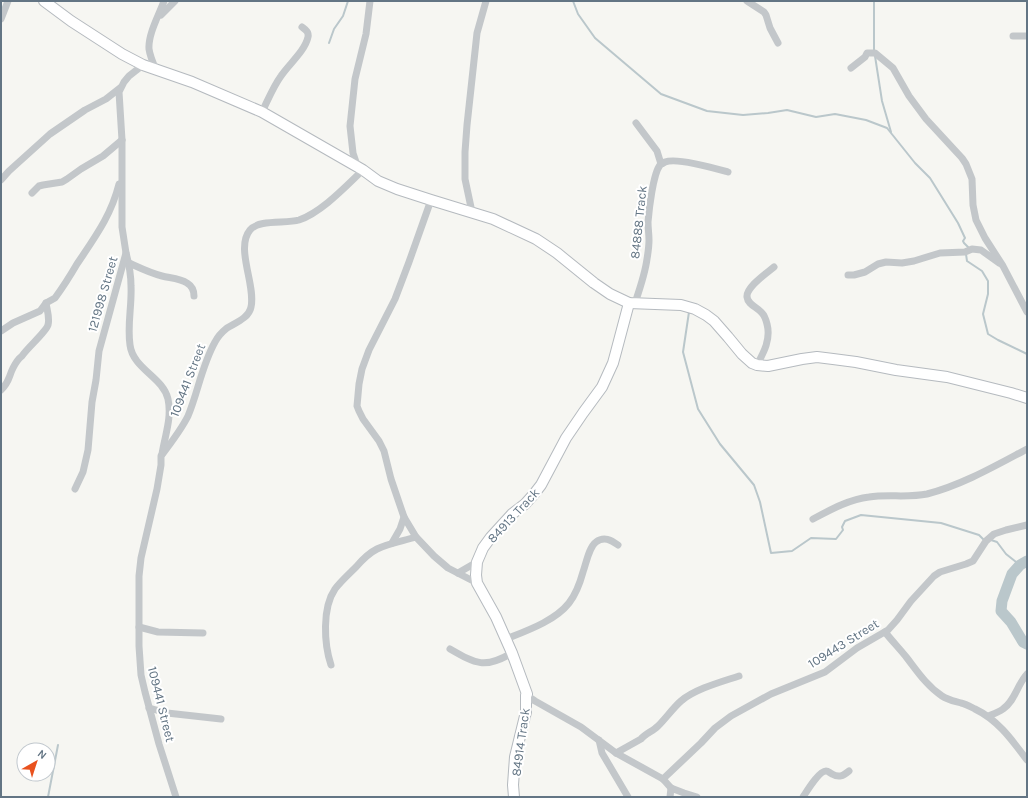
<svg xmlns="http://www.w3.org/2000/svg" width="1028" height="798" font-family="Karla,sans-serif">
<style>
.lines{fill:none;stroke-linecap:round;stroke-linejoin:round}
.stream{stroke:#bac7cb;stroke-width:2}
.river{stroke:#bac7cb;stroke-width:11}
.secondary-casing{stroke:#b5babf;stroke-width:12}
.street{stroke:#c3c7ca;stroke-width:7}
.secondary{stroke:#fff;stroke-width:10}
.labels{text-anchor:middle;stroke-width:4;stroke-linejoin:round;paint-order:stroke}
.street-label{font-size:13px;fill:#637584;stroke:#fff}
</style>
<rect width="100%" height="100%" fill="#f6f6f2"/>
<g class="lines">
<g class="stream">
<polyline points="573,1 578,14 595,38 661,94 707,111 743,115 768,113 787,110 816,117 835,114 866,120 887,128 915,163 930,178 958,223 965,238 963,241 964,243 968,247"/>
<polyline points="329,43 334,29 343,16 348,1"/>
<polyline points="874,51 874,1"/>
<polyline points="875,56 882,101 891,132"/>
<polyline points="966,254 967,261 982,271 988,281 988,294 983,314 988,334 998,340 1027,354"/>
<polyline points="689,312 683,352 698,409 720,444 754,485 760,502 771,553 792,551 811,538 836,539 843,530 842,527 845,521 861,515 941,523 979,535 983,539"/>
<polyline points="991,540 997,542 1006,554 1020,565"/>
<polyline points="48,797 58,745"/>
</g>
<polyline class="river" points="1027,561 1020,565 1012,574 1002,601 1001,611 1011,622 1023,642 1027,644"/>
<defs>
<g id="secondary">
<polyline points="44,1 71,21 122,54 143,65 192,82 262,112 363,170 378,181 397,189 431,200 493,219 536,239 557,253 594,283 610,294 629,303 681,305 695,309 706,315 714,321 728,337 742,354 752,363 757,365 768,366 802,359 817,357 833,359 856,362 896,370 947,377 1011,393 1027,398"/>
<polyline points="514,797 513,785 515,757 526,712 526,695 527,694 512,653 496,617 477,583 476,575 477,562 483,548 491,537 512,514 525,504 534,494 541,485 566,438 583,413 602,387 613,363 616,352 629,303"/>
</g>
</defs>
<use href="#secondary" class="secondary-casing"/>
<g class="street">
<polyline points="747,1 764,12 766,15 770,28 778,43"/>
<polyline points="161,15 175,1"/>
<polyline points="1,19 8,1"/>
<polyline points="1013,36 1027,36"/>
<polyline points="851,68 865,57 867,53 875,53 893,68 909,96 926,119 962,158 966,164 972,179 973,205 976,220 985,238 1003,266 1027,312"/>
<path d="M156,70C153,63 150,56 149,49C148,34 159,15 164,1"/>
<path d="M262,112C268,100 273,87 281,76C289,64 305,51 308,37C309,32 306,30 302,27"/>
<polyline points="636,123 657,151 661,164"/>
<polyline points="1,180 9,171 50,134 85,110 106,99 120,88"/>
<polyline points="32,193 39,186 43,185 62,182 67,179 81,169 103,156 122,140"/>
<polyline points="431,200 409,262 395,299 369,350 362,369 359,384 357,406 359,411 363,419 379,441 384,451 391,479 404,517 416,537 434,556 448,568 477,583"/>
<polyline points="472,212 465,179 465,152 467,125 477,33 486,1"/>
<path d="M126,253C129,264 131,275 131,286C132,306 127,325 130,345C133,369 163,377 168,399C172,418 165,435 162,454"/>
<path d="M129,263C140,268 150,273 162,276C170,278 180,278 187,283C192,286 194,290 194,296"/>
<polyline points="848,275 854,275 865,272 878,264 886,262 902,263 914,261 940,253 965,252 972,249 981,250 999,263"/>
<path d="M635,303C640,288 645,274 647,259C648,253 649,246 649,240C649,234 648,228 648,222C649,210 653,174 660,165C661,164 664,163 665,162C677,157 714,168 728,172"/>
<path d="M1,331L13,323L40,311L46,303L55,298C63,287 70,276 77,264C95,237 111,216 119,184"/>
<path d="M757,365C764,352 771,339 767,324C766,320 765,316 762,313C757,307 748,305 747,297C746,287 767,273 774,267"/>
<path d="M1,390C10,381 8,378 13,368C15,364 18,359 22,356C27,348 46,332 48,325C50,318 47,310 46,303"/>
<polyline points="75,489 83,472 88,450 92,402 96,380 99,351 126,253 122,227 122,140 119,92 124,82 129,76 143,65"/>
<path d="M813,519C830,510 850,499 869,497C888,494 908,498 927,494C962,485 995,466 1027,449"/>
<polyline points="392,543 400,529 404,517"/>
<polyline points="458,573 477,562"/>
<polyline points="139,627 158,632 203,633"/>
<path d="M885,632C892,641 900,649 907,658C917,671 927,686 942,696C948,700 954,701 961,703C966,704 971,707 975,709C998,720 1012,740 1027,760"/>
<path d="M506,639C526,631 555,621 569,603C576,594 580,583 583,572C586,564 589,547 596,542C604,536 611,540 618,545"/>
<path d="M450,649C476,664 485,669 512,653"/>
<path d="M331,665C324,644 322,608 335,589C341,581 349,574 356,567C362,560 369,553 377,549C389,543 403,541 416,537"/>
<polyline points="526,695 535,701 581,727 616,753 663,779 671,788 684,793 697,797"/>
<polyline points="149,708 167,713 221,719"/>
<path d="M988,716C993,714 999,712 1003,709C1015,701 1017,685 1027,674"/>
<polyline points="599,740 602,753 628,797"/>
<path d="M616,753L641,739C645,734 653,731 658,726C666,718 673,708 681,701C695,689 721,682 739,676"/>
<polyline points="663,779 701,743 715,728 731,716 771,694 825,672 857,648 888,630 897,620 911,601 934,576 940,572 966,564 973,561 986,541 994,534 1006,530 1027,525"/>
<path d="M176,797L159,744L145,692L141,675L139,646V576L141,558L157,489L161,465V456C171,443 181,430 188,416C198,392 202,365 215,342C218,336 222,332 227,328C235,323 249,318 251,307C256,285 235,248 250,230C259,219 286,224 299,220C322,212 346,186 363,170L357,165L353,153L350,126L355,79L366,34L370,1"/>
<polyline points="670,797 671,788"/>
<path d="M803,797C807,791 819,771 826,771C828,771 830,773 832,774C839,778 843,776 849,771"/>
</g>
<use href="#secondary" class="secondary"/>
</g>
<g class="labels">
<g class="street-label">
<text transform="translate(638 222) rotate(-84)" y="5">84888 Track</text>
<text transform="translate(102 294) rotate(-74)" y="5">121998 Street</text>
<text transform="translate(187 380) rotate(-69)" y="5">109441 Street</text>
<text transform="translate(513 515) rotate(-47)" y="5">84913 Track</text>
<text transform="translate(843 643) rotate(-32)" y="5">109443 Street</text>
<text transform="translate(162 704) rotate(76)" y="5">109441 Street</text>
<text transform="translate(520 742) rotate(-82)" y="5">84914 Track</text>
</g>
</g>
<rect width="1028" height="798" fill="none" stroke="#637584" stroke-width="4"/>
<g transform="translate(36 762) rotate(39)"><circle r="19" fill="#ffffff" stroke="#c1c8ce"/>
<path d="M0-3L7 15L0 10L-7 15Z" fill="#e9521e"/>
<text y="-6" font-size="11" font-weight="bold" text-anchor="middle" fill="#637584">N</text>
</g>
</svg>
